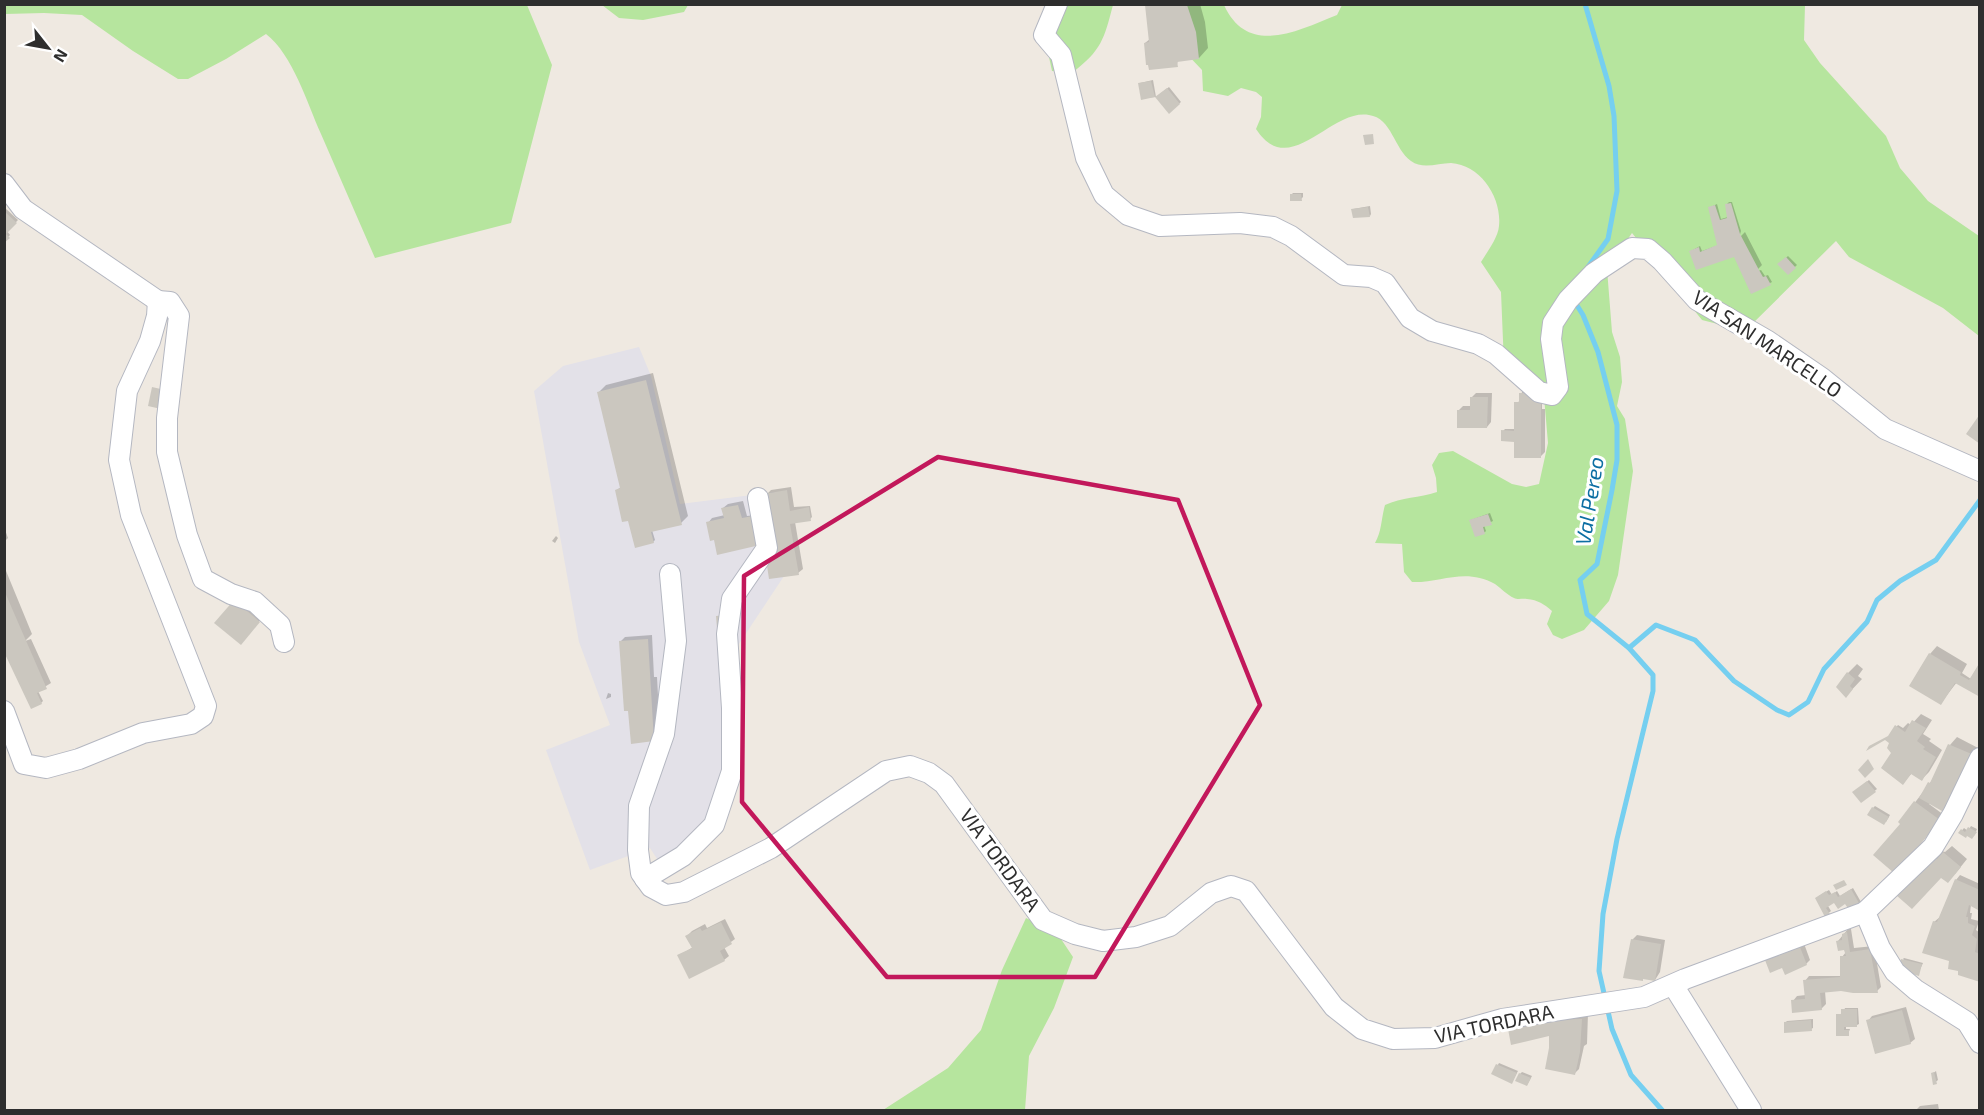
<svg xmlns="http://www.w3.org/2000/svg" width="1984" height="1115" font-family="'Exo 2',sans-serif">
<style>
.industrial{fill:#e3e1e8}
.green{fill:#b6e59e}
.shadow{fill:#0003}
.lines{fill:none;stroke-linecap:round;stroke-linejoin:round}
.stream{stroke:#75cff0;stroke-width:5}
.building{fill:#cbc7bf}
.minor-casing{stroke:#b4b7c1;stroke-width:22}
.minor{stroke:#fff;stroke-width:20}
.marked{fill:none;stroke:#c2185b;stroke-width:4.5;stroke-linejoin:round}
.labels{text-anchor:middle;stroke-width:6;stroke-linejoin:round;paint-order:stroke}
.street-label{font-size:20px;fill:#2e2e2e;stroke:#fff}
.water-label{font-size:21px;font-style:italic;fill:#0d6fa3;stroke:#fff}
</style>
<rect width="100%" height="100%" fill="#efe9e1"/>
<polygon class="industrial" points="639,347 651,376 680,504 776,492 786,573 721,671 728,759 715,827 659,862 650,848 590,870 546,750 610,725 579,642 534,391 563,366"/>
<g class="green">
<path d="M4,5H527L552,65L511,223L375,258C357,217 339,175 321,134C307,103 293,55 266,34L226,59L188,79H178L133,51L82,15L44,13L5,14Z"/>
<polygon points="602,5 688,5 684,12 643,20 619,18"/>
<path d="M1050,5H1113C1104,39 1102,50 1072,73L1052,71L1041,20Z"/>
<path d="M1167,5H1224C1248,57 1297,31 1337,15L1342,5H1805L1804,40L1820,63L1886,136L1900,168L1928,201L1979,236V336L1943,308L1849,257L1836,241L1745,331L1702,320L1632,233L1607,269L1612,332L1620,357L1622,382L1617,406L1625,419L1633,471L1618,575L1609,601L1584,630L1562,639L1553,635L1547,624L1552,611C1544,604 1538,600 1527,599C1523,598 1518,600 1514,598C1507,595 1501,588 1495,584C1465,567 1441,583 1412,582L1404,572L1402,544L1375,543C1382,531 1381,519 1385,505C1402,497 1419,498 1437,492L1436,478L1432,465L1439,453L1453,451L1512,484L1526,487L1539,484L1548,443L1543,385L1504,365L1501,292L1481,262C1487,252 1498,238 1499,226C1502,198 1481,165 1451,163C1438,163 1423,170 1411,161C1394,149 1392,118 1369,115C1330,108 1290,181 1256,129L1261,117L1262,97L1256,92L1241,88L1228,96L1203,91L1202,70L1184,51Z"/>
<polygon points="1026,918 1057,933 1073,957 1054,1008 1029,1056 1025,1110 883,1110 948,1068 981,1030 1002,970"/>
</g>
<g class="shadow">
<polygon points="1146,4 1200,4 1205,22 1208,48 1199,58 1178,60 1177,65 1145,43 1150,39"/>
<polygon points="1153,80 1156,97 1142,98 1140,83"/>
<polygon points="1169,87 1181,102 1169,112 1156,97"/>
<polygon points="1293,193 1303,193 1303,197 1301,199 1291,195"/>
<polygon points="1729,202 1732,202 1741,231 1739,238 1745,232 1762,265 1755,272 1761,270 1765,276 1768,275 1772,282 1752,292 1734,254 1697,268 1691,251 1700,246 1702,251 1719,245 1709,208 1717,204 1721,219 1728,217 1727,204"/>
<polygon points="1370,206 1371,214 1370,216 1353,209"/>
<polygon points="4,207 18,220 7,231 10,235 4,241"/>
<polygon points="1788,256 1797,265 1788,273 1779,264"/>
<polygon points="653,373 688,516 681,523 652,530 655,540 653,542 629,519 617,490 621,487 598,393 606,385"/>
<polygon points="1522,392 1529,392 1542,401 1542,409 1545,409 1545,452 1540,457 1503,431 1505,429 1516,429 1516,403 1520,401"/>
<polygon points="1476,393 1492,393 1491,422 1487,427 1459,410 1463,406 1472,406 1472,397"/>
<polygon points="791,487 794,507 810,506 812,517 810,519 795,522 803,569 798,573 771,578 772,555 778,554 766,495 771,490"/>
<polygon points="743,501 747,516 755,515 715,539 708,523 712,518 725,515 723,508 728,504"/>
<polygon points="1490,513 1493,521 1484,525 1486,531 1485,532 1476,535 1471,520"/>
<polygon points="4,527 8,538 4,542"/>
<polygon points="556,536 558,538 555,543 552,541"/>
<polygon points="4,566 32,634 25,641 31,639 51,683 38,691 43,701 41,703 4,650"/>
<polygon points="235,601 263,616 245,639"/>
<polygon points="652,635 654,677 657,677 660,733 653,740 620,642 625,637"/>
<polygon points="1937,646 1967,664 1962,673 1971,679 1980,695 1957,682 1941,703 1930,654"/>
<polygon points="1857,664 1863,669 1858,676 1862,679 1846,696 1848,673"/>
<polygon points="608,693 611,694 611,697 606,699"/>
<polygon points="1921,714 1932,720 1923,734 1931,739 1929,741 1942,750 1929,772 1922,779 1912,773 1903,783 1893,753 1890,735 1898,725 1903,728 1908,723 1911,725"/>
<polygon points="1957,737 1980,749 1929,804 1944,815 1910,856 1900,822 1933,779 1950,745"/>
<polygon points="1869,780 1877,789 1862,801 1854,792"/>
<polygon points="1875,806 1890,815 1886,822 1873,808"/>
<polygon points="1971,826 1977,829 1974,836 1960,833 1964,828 1968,831"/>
<polygon points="1952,846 1967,859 1955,874 1942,876 1898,895 1925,867 1942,851 1945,852"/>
<polygon points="1960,875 1980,884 1980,906 1978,908 1971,905 1970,913 1972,913 1971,919 1979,921 1976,930 1980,933 1980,980 1954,955 1934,922 1940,917 1956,880"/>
<polygon points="1853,888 1861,902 1859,904 1834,901 1828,906 1831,911 1826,915 1819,896 1829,890 1832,895 1837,891 1840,896"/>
<polygon points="725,919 735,939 724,947 729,956 724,960 679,956 693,947 687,936 692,931 705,924 707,928"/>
<polygon points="1848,929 1851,929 1854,948 1874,946 1881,987 1877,991 1825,991 1826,1004 1821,1009 1793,1001 1797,996 1806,995 1805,981 1809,976 1842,976 1842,957 1846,952 1838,941"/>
<polygon points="1637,935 1665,940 1660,972 1655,980 1644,978 1642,980 1632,940"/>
<polygon points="1802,938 1810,960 1806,964 1783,966"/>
<polygon points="1904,958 1923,963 1918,974 1903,959"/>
<polygon points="1906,1007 1915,1039 1910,1043 1868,1021 1872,1016"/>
<polygon points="1845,1008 1858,1008 1859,1024 1857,1025 1846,1026 1846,1029 1850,1029 1848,1034 1838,1034 1838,1015 1843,1013"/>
<polygon points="1588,1013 1587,1044 1584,1046 1579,1069 1575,1073 1550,1049 1550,1034 1509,1029 1517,1022"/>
<polygon points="1813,1019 1813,1028 1811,1029 1785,1023 1787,1021"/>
<polygon points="1499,1063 1518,1071 1513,1080 1493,1074"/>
<polygon points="1936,1071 1938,1080 1934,1083 1932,1074"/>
<polygon points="1522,1072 1532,1076 1527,1085 1520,1074"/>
<polygon points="1938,1104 1939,1110 1916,1110 1920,1106"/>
</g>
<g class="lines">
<g class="stream">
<polyline points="1585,4 1609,86 1614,116 1617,191 1608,239 1588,267"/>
<polyline points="1573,299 1583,315 1598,352 1617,425 1617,460 1612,490 1597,564 1580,580 1587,614 1629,648 1653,675 1653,691 1617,839 1603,914 1599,971 1612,1029 1631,1075 1662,1110"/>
<polyline points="1629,648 1656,625 1695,640 1734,681 1777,710 1789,715 1808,702 1824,669 1867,622 1877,600 1900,581 1936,560 1980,500"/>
</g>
</g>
<g class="building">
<polygon points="1145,5 1187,5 1196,32 1199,59 1177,62 1178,67 1149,70 1148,65 1146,65 1144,43 1149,42"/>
<polygon points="1151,81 1155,97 1141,100 1138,83"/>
<polygon points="1167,88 1180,104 1169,114 1155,97"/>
<polygon points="1373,134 1374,144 1365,145 1363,135"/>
<polygon points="1290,194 1301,194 1302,201 1290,201"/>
<polygon points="1731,203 1740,234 1759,270 1763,277 1766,276 1771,285 1751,294 1734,257 1696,270 1689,251 1699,247 1700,252 1717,245 1708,207 1715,205 1720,220 1727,218 1725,204"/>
<polygon points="1368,207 1370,217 1353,218 1351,209"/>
<polygon points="4,211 17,223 6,234 10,238 4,243"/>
<polygon points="1786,257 1796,268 1788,275 1777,264"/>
<polygon points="646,380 682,525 651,532 654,543 635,548 628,521 622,522 615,490 620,488 597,392"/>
<polygon points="152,387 165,390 161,409 148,406"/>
<polygon points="1519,393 1527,393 1541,403 1541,458 1514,458 1514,442 1501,441 1501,430 1514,431 1514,402 1519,402"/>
<polygon points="1470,397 1488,397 1487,428 1457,428 1457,410 1470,410"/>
<polygon points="1980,414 1980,444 1966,434"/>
<polygon points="787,490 790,511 809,507 811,521 790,524 799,575 769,579 766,559 777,557 764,494"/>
<polygon points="738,505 742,518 753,516 760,545 717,555 714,540 710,541 706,522 724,518 721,508"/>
<polygon points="1488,514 1492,525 1483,527 1485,534 1475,537 1469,520"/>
<polygon points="4,590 47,689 37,693 42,704 31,709 4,652"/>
<polygon points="234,600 260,622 241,645 214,623"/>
<polygon points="726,615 727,627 717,628 716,616"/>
<polygon points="648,639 654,741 631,744 628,711 624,711 619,641"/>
<polygon points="1929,653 1961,672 1960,675 1969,680 1980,662 1980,697 1955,683 1941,705 1909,686"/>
<polygon points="1847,672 1855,679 1850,686 1853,689 1846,698 1836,687"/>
<polygon points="1912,720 1926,728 1917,741 1925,747 1923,749 1936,757 1922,781 1911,774 1903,785 1881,768 1891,753 1887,748 1889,743 1885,740 1866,751 1869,746 1888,736 1895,725 1905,732"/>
<polygon points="1948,744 1974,755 1949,815 1919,798 1928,782 1930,783"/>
<polygon points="1868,759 1874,769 1865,778 1858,770"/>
<polygon points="1867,781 1876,792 1861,803 1852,792"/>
<polygon points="1914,801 1940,820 1906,862 1894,873 1873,855 1900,824 1898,822"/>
<polygon points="1872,807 1889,817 1884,825 1867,815"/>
<polygon points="1968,827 1977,832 1972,839 1967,836 1966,838 1958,833 1961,829 1965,832"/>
<polygon points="1943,852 1961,867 1948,883 1941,878 1912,909 1896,895 1917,873 1919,875 1934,857 1937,859"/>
<polygon points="1955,879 1980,890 1978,910 1969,905 1966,917 1968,917 1968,923 1975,926 1972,935 1977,939 1975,952 1980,954 1980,982 1958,975 1958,971 1948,969 1949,961 1922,953 1933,921 1937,922"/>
<polygon points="1844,880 1847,885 1836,890 1833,885"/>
<polygon points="1851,889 1860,905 1850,911 1845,904 1838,909 1834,903 1826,908 1830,914 1825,917 1815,898 1826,891 1829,895 1835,892 1838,897"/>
<polygon points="721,922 732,944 720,951 725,961 689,979 677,955 692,948 685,936 700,928 702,931"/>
<polygon points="1847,932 1850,952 1870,949 1878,993 1853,993 1841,991 1820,993 1822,1010 1792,1013 1791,1000 1805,999 1803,980 1840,977 1840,956 1846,956 1844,950 1838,951 1836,941 1842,940 1842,934"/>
<polygon points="1631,939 1661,944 1655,981 1643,979 1643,981 1623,978"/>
<polygon points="1798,942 1807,965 1785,975 1782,968 1770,973 1763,955"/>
<polygon points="1901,959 1922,964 1919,976 1898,970"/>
<polygon points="1841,1009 1857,1009 1857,1027 1844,1027 1844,1030 1849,1030 1849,1036 1836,1036 1836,1014 1841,1014"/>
<polygon points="1902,1010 1911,1044 1875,1054 1866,1020"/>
<polygon points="1582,1019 1580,1052 1575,1075 1545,1069 1549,1048 1549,1036 1511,1045 1508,1029 1546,1020"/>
<polygon points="1811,1020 1812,1031 1784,1033 1784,1022"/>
<polygon points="1496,1064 1517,1073 1512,1084 1491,1074"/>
<polygon points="1934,1072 1937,1084 1933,1085 1931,1073"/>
<polygon points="1519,1073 1531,1078 1527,1086 1515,1081"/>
</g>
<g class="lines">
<defs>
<g id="minor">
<polyline points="1057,4 1044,35 1061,55 1086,158 1104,195 1128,215 1160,226 1240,223 1273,227 1291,236 1344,275 1371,277 1385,283 1410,318 1432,331 1478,344 1496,354 1539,392 1552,395 1558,387 1551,339 1553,323 1568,300 1594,273 1632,248 1648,249 1662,261 1697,300 1768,341 1822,378 1885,429 1980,471"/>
<polyline points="4,184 23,209 158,301"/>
<polyline points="670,574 676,641 664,734 639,806 638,850 641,873 651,887 666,895 684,892 771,848 886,771 910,766 929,773 944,784 1043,920 1075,934 1103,941 1136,937 1170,926 1211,893 1231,886 1246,891 1334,1007 1362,1029 1393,1039 1435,1038 1502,1019 1644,997 1685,979 1865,912"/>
<polyline points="4,711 24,764 46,768 79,759 143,733 191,724 203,716 206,706 131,515 119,460 127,391 150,341 157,316 158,301 170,302 179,316 167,418 167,452 187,535 203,579 231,594 255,602 280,625 284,642"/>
<polyline points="1980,758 1953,814 1933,847 1865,912 1880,948 1895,972 1916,990 1967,1022 1980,1043"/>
<polyline points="645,879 683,856 714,825 732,771 732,708 727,634 732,599 767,548 758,498"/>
<polyline points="1673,985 1751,1110"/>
</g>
</defs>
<use href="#minor" class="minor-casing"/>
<use href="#minor" class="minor"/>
</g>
<path class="marked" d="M938,457L1178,500L1260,705L1095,977H887L742,802L744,576Z"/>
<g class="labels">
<g class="street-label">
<text transform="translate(1767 344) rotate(34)" y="7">VIA SAN MARCELLO</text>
<text transform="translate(1000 860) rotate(54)" y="7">VIA TORDARA</text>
<text transform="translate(1494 1024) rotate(-12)" y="7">VIA TORDARA</text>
</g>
<g class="water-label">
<text transform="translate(1590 501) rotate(-81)" y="7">Val Pereo</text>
</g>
</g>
<rect width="1984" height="1115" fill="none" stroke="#2e2e2e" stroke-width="12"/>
<g transform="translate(48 48) rotate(121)" stroke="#ffffff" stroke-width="4.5" paint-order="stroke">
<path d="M0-4.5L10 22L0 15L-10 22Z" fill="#2e2e2e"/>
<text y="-9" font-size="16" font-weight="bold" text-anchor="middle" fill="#2e2e2e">N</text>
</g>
</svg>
